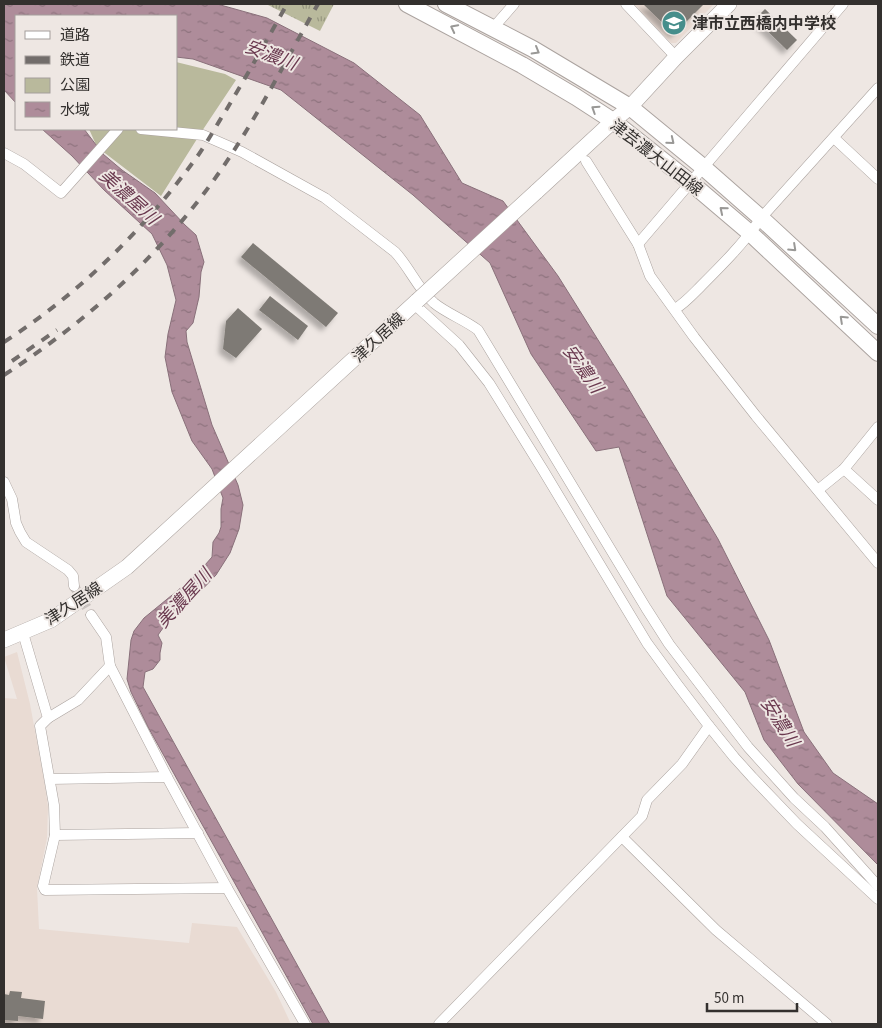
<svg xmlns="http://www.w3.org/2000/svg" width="882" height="1028" font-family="'Source Sans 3','Noto Sans JP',sans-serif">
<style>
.built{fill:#e9dbd3}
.green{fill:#b9b99c}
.park{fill:url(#park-tufts)}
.water{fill:url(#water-ripples);stroke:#89707a}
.building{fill:#7e7a74;filter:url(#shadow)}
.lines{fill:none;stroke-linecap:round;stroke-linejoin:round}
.street-tunnel{stroke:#c9c2bf;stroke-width:10;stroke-dasharray:10 5;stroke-linecap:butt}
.street-casing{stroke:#aba39f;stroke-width:11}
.secondary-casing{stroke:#aba39f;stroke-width:16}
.primary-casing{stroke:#aba39f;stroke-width:18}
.street{stroke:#fff;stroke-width:10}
.secondary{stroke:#fff;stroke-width:15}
.primary{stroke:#fff;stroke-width:16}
.rail{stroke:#726d6b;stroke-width:4;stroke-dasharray:9 9;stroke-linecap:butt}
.secondary-bridge-casing{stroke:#aba39f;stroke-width:16;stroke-linecap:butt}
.secondary-bridge{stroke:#fff;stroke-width:15}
.oneway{stroke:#999896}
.labels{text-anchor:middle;stroke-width:4;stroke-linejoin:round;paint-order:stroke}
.poi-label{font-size:16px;font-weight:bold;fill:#33302e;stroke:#eee7e3;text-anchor:start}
.street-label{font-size:16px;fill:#33302e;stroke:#eee7e3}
.water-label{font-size:18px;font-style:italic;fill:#6a394f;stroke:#eee7e3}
</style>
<defs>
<pattern id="park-tufts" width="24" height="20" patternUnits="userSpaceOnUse" patternTransform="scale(1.25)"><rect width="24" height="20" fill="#b9b99c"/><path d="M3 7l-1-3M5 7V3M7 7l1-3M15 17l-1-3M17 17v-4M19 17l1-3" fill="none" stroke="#979780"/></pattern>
<pattern id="water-ripples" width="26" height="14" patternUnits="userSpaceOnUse" patternTransform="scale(1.25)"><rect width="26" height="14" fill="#ae8c9a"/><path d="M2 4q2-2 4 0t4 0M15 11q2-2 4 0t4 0" fill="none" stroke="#8e737e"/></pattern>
<filter id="shadow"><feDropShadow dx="-4.5" dy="4.5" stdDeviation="2.5" flood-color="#0004"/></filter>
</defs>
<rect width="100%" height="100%" fill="#eee7e3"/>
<g class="built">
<polygon points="634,4 714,4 676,43 671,43"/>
<polygon points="17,652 30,704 45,785 48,807 47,838 37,888 39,929 189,943 192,923 237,927 276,992 291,1024 4,1024 4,698 17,699 4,657"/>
</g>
<polygon class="green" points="176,62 225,74 236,80 202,131 161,196 97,147 89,129 176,129"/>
<polygon class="park" points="267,4 334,4 320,31 268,5"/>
<g class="water">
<polygon points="4,4 217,4 267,18 354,63 420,115 462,183 503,201 558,276 625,383 718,539 769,640 804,732 833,773 878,804 878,865 798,784 764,740 745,692 667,596 619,447 596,451 531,354 490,263 413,195 281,90 193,59 176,57 176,16 16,16 16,103 4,90"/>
<polygon points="42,129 84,129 103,154 122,170 155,193 185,225 196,235 204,262 201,272 199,297 193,323 186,331 187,342 212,425 238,485 243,505 239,529 230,553 216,575 196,596 168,621 158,635 162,643 160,653 160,660 153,669 145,672 143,687 330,1024 313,1024 148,727 131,692 127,679 131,640 134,631 144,618 188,582 205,565 212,557 213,542 219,533 221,527 221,509 223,498 212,469 192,441 172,392 165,357 168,334 176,300 167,265 152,234 104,190 72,156"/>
</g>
<g class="building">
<polygon points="643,4 704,4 674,34"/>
<polygon points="765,9 797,40 787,50 755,19"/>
<polygon points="253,243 338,313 326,327 241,257"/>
<polygon points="270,296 308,326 298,340 259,310"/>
<polygon points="238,308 262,329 236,358 223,349 226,321"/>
<polygon points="10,991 22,992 21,998 45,1001 43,1019 18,1016 18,1021 4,1020 4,994 9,995"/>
</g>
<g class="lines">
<polyline class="street-tunnel" points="74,586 91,615"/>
<defs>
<g id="street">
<polyline points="626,4 676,57"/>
<polyline points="493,28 514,4"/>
<path d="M141,129L203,135L242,152L325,198L395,252C410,268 417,288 434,303C446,313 465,320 478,330L646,608L669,644L748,747L794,798L825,827L878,886"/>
<polyline points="834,138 878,179"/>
<polyline points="4,153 24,164 61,193 118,129"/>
<polyline points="586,161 638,244 650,276 694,337 756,416 878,563"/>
<polyline points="638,244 843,4"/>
<polyline points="414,304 459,345 489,383 543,470 647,643 677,684 709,726 734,757 752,777 797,824 878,899"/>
<path d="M675,309C685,303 693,294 701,286C722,265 744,243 761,218L878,88"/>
<polyline points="844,469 878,500"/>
<polyline points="4,482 12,499 16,523 20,532 26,542 68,570 73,576 74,586"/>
<polyline points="818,490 844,469 878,427"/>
<polyline points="91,615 106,637 110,666 167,777 227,888 305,1024"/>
<polyline points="23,633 48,718 40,726 54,805 55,835 43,886 45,890 227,888"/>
<polyline points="48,718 78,700 110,666"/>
<polyline points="50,779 167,777"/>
<polyline points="55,835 198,833"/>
<polyline points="622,837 716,930 827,1024"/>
<polyline points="439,1024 642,816 647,800 682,764 709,726"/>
</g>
<g id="secondary">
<polyline points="536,192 613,121 630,107 676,57 729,4"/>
<polyline points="4,640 51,620 127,567 417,301"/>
</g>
<g id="primary">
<polyline points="407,4 522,65 576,97 613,121 690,182 750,233 878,353"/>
<polyline points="446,4 533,49 630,107 703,167 761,218 878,326"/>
</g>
</defs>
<use href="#street" class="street-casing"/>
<use href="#secondary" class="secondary-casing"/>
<use href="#primary" class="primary-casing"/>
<use href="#street" class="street"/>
<use href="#secondary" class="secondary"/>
<use href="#primary" class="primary"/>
<g class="rail">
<path d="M4,342C80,293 146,228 199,154C208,141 216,126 225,112C246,77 267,40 287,4"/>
<polyline points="12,361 57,330"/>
<path d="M4,375C81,325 149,266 205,192C249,134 282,67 318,4"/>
</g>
<defs>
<polyline id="secondary-bridge" points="417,301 536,192"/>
</defs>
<use href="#secondary-bridge" class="secondary-bridge-casing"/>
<use href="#secondary-bridge" class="secondary-bridge"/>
</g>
<defs><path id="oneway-chevron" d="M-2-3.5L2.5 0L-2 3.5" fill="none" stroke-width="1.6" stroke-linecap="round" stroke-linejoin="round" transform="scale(1.25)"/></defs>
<g class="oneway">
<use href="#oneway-chevron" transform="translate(454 28) rotate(-153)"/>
<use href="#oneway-chevron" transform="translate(536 51) rotate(30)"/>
<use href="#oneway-chevron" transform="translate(595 109) rotate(-147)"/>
<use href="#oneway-chevron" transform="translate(671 141) rotate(39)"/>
<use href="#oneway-chevron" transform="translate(723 210) rotate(-140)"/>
<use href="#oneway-chevron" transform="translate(793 248) rotate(43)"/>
<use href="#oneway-chevron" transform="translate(843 319) rotate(-137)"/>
</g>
<defs>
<symbol id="school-disc" viewBox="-11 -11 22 22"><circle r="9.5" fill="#468e8b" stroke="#eee7e3"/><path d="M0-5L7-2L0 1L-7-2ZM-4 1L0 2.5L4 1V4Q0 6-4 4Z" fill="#fff"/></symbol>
</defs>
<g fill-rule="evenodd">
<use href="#school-disc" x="660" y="9" width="28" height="28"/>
</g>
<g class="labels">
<g class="poi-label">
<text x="692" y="29">津市立西橋内中学校</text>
</g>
<g class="street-label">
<text transform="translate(657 157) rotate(38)" y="6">津芸濃大山田線</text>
<text transform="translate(378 337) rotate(-43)" y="6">津久居線</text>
<text transform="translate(73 603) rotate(-33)" y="6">津久居線</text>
</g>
<g class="water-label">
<text transform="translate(271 55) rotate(21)" y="6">安濃川</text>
<text transform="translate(129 197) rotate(42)" y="6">美濃屋川</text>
<text transform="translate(583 369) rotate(55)" y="6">安濃川</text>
<text transform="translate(184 598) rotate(-48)" y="6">美濃屋川</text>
<text transform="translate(780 722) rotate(58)" y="6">安濃川</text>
</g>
</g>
<rect width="882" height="1028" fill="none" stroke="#33302e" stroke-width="10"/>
<rect x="15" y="15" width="162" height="115" fill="#eee7e3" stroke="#a39e9b"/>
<rect x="25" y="31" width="25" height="8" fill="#ffffff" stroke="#a39e9b"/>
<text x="60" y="40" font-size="15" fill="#33302e">道路</text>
<rect x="25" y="56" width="25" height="8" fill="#726d6b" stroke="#a39e9b"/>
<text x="60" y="65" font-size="15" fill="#33302e">鉄道</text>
<rect x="25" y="78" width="25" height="15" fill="#b9b99c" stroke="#a39e9b"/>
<text x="60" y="90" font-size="15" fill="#33302e">公園</text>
<rect x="25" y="102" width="25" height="15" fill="url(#water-ripples)" stroke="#a39e9b"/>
<text x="60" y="115" font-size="15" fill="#33302e">水域</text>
<path d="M707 1003v8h90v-8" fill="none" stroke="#33302e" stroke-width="2.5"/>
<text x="714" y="1003" font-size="15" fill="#33302e" stroke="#eee7e3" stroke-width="4" paint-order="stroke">50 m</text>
</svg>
